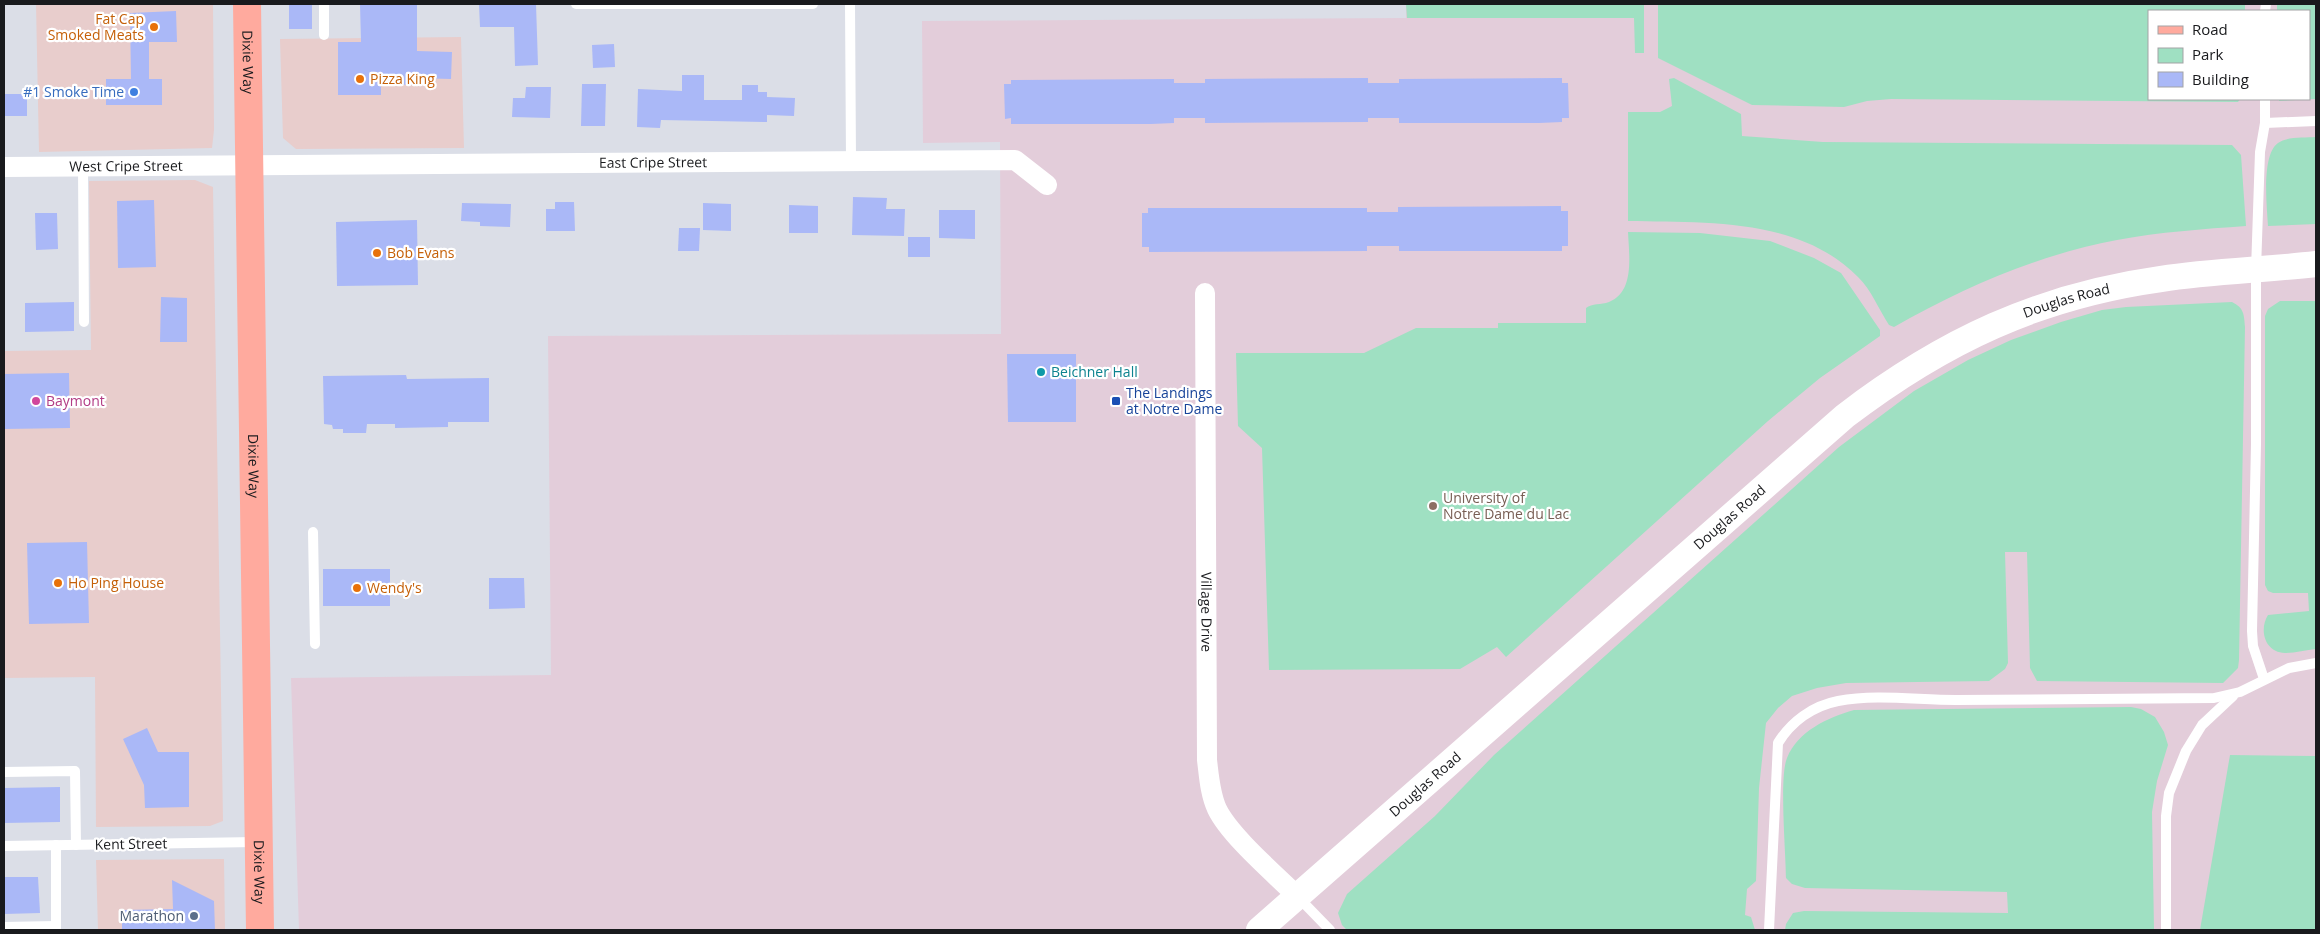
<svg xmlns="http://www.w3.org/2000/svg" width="2320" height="934" font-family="'Open Sans',sans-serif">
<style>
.commercial{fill:#e8cdcc}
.education{fill:#e3cdda;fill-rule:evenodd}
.green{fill:#9fe0c2}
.building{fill:#aab8f7}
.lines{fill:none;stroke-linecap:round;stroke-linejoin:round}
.service{stroke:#fff;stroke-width:10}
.minor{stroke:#fff;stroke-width:20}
.tertiary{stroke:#fff;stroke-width:26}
.primary{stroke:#ffaa9e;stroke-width:28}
.food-dot{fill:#e8710a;stroke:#fff;stroke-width:2}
.shop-dot{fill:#3f7fe0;stroke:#fff;stroke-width:2}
.culture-dot{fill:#0f9aa8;stroke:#fff;stroke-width:2}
.hotel-dot{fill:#d1479c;stroke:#fff;stroke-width:2}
.transit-dot{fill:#1a4fb4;stroke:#fff;stroke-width:2}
.education-dot{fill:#8d6e63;stroke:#fff;stroke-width:2}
.service-dot{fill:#5c6f8a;stroke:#fff;stroke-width:2}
.labels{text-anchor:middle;stroke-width:4.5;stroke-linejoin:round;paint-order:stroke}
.food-label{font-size:14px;fill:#c56008;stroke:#fff;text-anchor:start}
.street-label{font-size:14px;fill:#191a1d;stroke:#fff}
.shop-label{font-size:14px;fill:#366cbe;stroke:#fff;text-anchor:end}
.culture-label{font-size:14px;fill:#0d838f;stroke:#fff;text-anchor:start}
.transit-label{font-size:14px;fill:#164399;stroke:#fff;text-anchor:start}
.hotel-label{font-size:14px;fill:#b23c85;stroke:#fff;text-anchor:start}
.education-label{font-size:14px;fill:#785e54;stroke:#fff;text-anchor:start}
.service-label{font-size:14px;fill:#4e5e75;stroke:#fff;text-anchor:end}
</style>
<rect width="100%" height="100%" fill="#dbdee7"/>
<g class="commercial">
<polygon points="36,4 213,4 214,130 212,148 39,152"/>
<polygon points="461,37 464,148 296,149 283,138 280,39"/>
<polygon points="195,180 213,187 223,821 210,826 96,827 95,677 4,678 4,351 91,350 89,181"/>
<polygon points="224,859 225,930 98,930 96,860"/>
</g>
<path class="education" d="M1406,4H2316V930H299L291,678L551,675L548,336L1001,334L1000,142L923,143L922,21L1406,18ZM2149,11H2309V99H2149Z"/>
<g class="green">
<polygon points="1406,4 1644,4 1644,53 1635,53 1634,18 1407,18"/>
<polygon points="1658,4 2245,4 2245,11 2149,11 2149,99 2240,99 2238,102 1891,99 1867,101 1844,107 1752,105 1658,58"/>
<polygon points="2277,4 2316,4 2316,99 2279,101 2279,99 2309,99 2309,11 2277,11"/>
<path d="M1674,78L1741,114L1742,136L1823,142L2232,145L2241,155L2246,226C2203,229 2160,232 2117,240C2038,255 1964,287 1894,327L1889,325C1879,310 1871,289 1858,277C1799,217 1706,223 1628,221V112H1660L1672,106L1669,79Z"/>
<path d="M2316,137V224L2268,226C2267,207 2261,155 2278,143C2288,136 2305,138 2316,137Z"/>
<path d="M1628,232L1700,233L1770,241L1814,258L1841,273L1880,330V336L1820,378L1768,421L1506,657L1497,647L1460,669L1269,670L1262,448L1238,426L1236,353H1364L1416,328H1498V323H1586V308C1592,303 1601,305 1609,302C1635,292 1629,255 1628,232Z"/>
<path d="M2280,301H2316V649C2306,650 2295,653 2285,653C2264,652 2259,629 2268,615L2309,611L2308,593H2273L2268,591L2265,585V316L2268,309Z"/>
<path d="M2232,302C2244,308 2244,314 2245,327L2239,660L2238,668L2223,683L2037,681L2030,668L2027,552H2005L2008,663L2005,669L1989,681L1846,683L1817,688L1792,696L1778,708L1766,723L1759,788L1756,881L1747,889L1745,915L1751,917L1755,930H1347L1342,925L1338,913L1347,894L1435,816L1494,755L1839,447L1914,391L1968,360L2011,340L2061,322L2102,310L2126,307Z"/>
<path d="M2131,707L2141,709L2155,717L2164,732L2168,745L2157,781L2152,812L2154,930H1785L1786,924L1793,913L1804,911L2008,913L2007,892L1805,888L1792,884L1786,878C1786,854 1779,777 1787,758C1798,731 1827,718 1854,710Z"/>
<polygon points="2230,755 2316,756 2316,930 2200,930"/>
</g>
<g class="building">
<rect x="289" y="4" width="23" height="25"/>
<polygon points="360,4 417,4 417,51 452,52 451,79 415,78 415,85 381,84 381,95 338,95 338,42 361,42"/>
<polygon points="479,4 536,4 538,65 515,66 514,27 480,27"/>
<polygon points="176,11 177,42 149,42 149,79 162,79 162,105 106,105 106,79 131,79 130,13"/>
<polygon points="614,44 615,67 593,68 592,45"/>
<polygon points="682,75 704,75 704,100 742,100 742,85 758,85 758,92 767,92 767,97 795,98 794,116 767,115 767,122 661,120 660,128 637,127 638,89 682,91"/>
<polygon points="1368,78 1368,83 1399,83 1399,79 1562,78 1562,83 1568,83 1569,118 1562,118 1562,122 1539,123 1399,123 1399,118 1368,118 1368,122 1205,123 1205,118 1174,118 1174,123 1151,124 1011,124 1011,118 1005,119 1004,84 1011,84 1011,80 1174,79 1174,83 1205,83 1205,79"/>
<polygon points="582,84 606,84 605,126 581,126"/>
<polygon points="526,87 551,87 550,118 512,117 513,98 525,98"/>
<rect x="4" y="94" width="23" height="22"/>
<polygon points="853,197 887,198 886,209 905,209 904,236 852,235"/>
<polygon points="154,200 156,267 118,268 117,201"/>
<polygon points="555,202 574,202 575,231 546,231 546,209 555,209"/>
<polygon points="462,203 511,204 510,227 480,226 480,222 461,221"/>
<polygon points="703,203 731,204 731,231 703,230"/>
<polygon points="789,205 818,206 818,233 789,233"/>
<polygon points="1561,206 1561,211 1568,211 1568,246 1562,246 1562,251 1399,251 1399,246 1367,246 1367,251 1149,252 1149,247 1142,247 1142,213 1148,213 1148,208 1367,208 1367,212 1398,212 1398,207"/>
<polygon points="939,210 975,210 975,239 939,238"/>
<polygon points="35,213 57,213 58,249 36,250"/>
<polygon points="417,220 418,285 337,286 336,222"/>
<polygon points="679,228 700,228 699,251 678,251"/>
<rect x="908" y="237" width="22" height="20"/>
<polygon points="161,297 187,298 187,342 160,342"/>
<polygon points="74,302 74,331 25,332 25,303"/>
<polygon points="1007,354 1076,354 1076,422 1008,422"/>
<polygon points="69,373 70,428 4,429 4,374"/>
<polygon points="406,375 407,379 489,378 489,422 448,422 448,427 395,428 395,424 367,424 366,433 343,433 343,429 333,429 332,425 324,424 323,376"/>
<polygon points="87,542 89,623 29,624 27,543"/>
<rect x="323" y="569" width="67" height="37"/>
<polygon points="489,578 524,578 525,608 489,609"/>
<polygon points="147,728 158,752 189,752 189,807 145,808 144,785 123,739"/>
<polygon points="60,787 60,822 4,823 4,788"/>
<polygon points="4,877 38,877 40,913 4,914"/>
<polygon points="172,880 214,901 215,930 122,930 122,910 173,909"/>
</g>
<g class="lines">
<g class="service">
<polyline points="324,4 324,35"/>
<polyline points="576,4 813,4"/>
<polyline points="850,4 851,161"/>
<polyline points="2265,11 2266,4"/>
<polyline points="2265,123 2316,121"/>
<polyline points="83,166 84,322"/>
<polyline points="313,532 315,644"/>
<polyline points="2264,679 2253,646 2252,631 2256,444 2256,270 2260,152 2265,123 2265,99"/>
<polyline points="4,772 75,771 76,845"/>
<polyline points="56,845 56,930"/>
<polyline points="4,846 258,842"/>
<polyline points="1298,897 1330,930"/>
<polyline points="4,927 56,926"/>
<path d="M1769,930L1778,743C1791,722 1812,706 1838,701C1876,694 1917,700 1956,700C2042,699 2128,698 2214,698L2240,692L2289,668L2316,663"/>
<polyline points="2166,930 2166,816 2169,793 2186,751 2202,725 2233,696"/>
</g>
<g class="minor">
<path id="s1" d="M4,167L1015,160L1047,185"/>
<path id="s2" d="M1205,293L1207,760C1209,776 1210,794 1217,809C1230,836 1276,875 1298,897"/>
</g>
<path class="tertiary" id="s3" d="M1259,930L1845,416C1943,341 2039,296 2161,279C2212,271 2265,270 2316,264"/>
<path class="primary" id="s4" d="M247,4L260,930"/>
</g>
<g class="food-dot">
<circle cx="154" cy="27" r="5"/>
<circle cx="360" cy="79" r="5"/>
<circle cx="377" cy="253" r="5"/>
<circle cx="58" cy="583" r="5"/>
<circle cx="357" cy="588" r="5"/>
</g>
<circle class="shop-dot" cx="134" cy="92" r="5"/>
<circle class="culture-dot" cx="1041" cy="372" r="5"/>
<circle class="hotel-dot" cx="36" cy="401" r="5"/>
<rect class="transit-dot" x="1111" y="396" width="10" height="10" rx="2.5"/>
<circle class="education-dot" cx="1433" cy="506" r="5"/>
<circle class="service-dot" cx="194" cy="916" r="5"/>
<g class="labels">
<g class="food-label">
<text x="144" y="24" text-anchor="end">Fat Cap<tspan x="144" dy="16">Smoked Meats</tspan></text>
<text x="370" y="84">Pizza King</text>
<text x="387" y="258">Bob Evans</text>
<text x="68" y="588">Ho Ping House</text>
<text x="367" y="593">Wendy's</text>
</g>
<g class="street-label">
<text dy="5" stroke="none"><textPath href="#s4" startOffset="58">Dixie Way</textPath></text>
<text dy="5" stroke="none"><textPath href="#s1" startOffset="649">East Cripe Street</textPath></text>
<text dy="5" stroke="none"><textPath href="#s1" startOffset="122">West Cripe Street</textPath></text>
<text dy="5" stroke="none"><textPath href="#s3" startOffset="1031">Douglas Road</textPath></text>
<text dy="5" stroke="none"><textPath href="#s4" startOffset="462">Dixie Way</textPath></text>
<text dy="5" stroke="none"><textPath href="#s3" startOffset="626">Douglas Road</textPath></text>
<text dy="5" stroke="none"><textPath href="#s2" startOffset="319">Village Drive</textPath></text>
<text dy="5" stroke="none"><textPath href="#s3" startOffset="221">Douglas Road</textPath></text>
<text transform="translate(131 844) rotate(-1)" y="5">Kent Street</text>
<text dy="5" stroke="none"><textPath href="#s4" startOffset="868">Dixie Way</textPath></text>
</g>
<g class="shop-label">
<text x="124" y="97">#1 Smoke Time</text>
</g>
<g class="culture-label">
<text x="1051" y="377">Beichner Hall</text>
</g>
<g class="transit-label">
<text x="1126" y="398">The Landings<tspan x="1126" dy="16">at Notre Dame</tspan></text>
</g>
<g class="hotel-label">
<text x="46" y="406">Baymont</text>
</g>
<g class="education-label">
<text x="1443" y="503">University of<tspan x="1443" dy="16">Notre Dame du Lac</tspan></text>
</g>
<g class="service-label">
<text x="184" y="921">Marathon</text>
</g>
</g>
<rect width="2320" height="934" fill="none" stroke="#191a1d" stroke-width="10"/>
<rect x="2148" y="10" width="162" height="90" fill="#ffffff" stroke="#a3a3a5"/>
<rect x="2158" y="26" width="25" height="8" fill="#ffaa9e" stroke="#a3a3a5"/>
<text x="2192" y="35" font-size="15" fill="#191a1d">Road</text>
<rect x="2158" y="48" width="25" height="15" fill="#9fe0c2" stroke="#a3a3a5"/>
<text x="2192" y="60" font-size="15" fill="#191a1d">Park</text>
<rect x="2158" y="72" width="25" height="15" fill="#aab8f7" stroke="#a3a3a5"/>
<text x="2192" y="85" font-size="15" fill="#191a1d">Building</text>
</svg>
